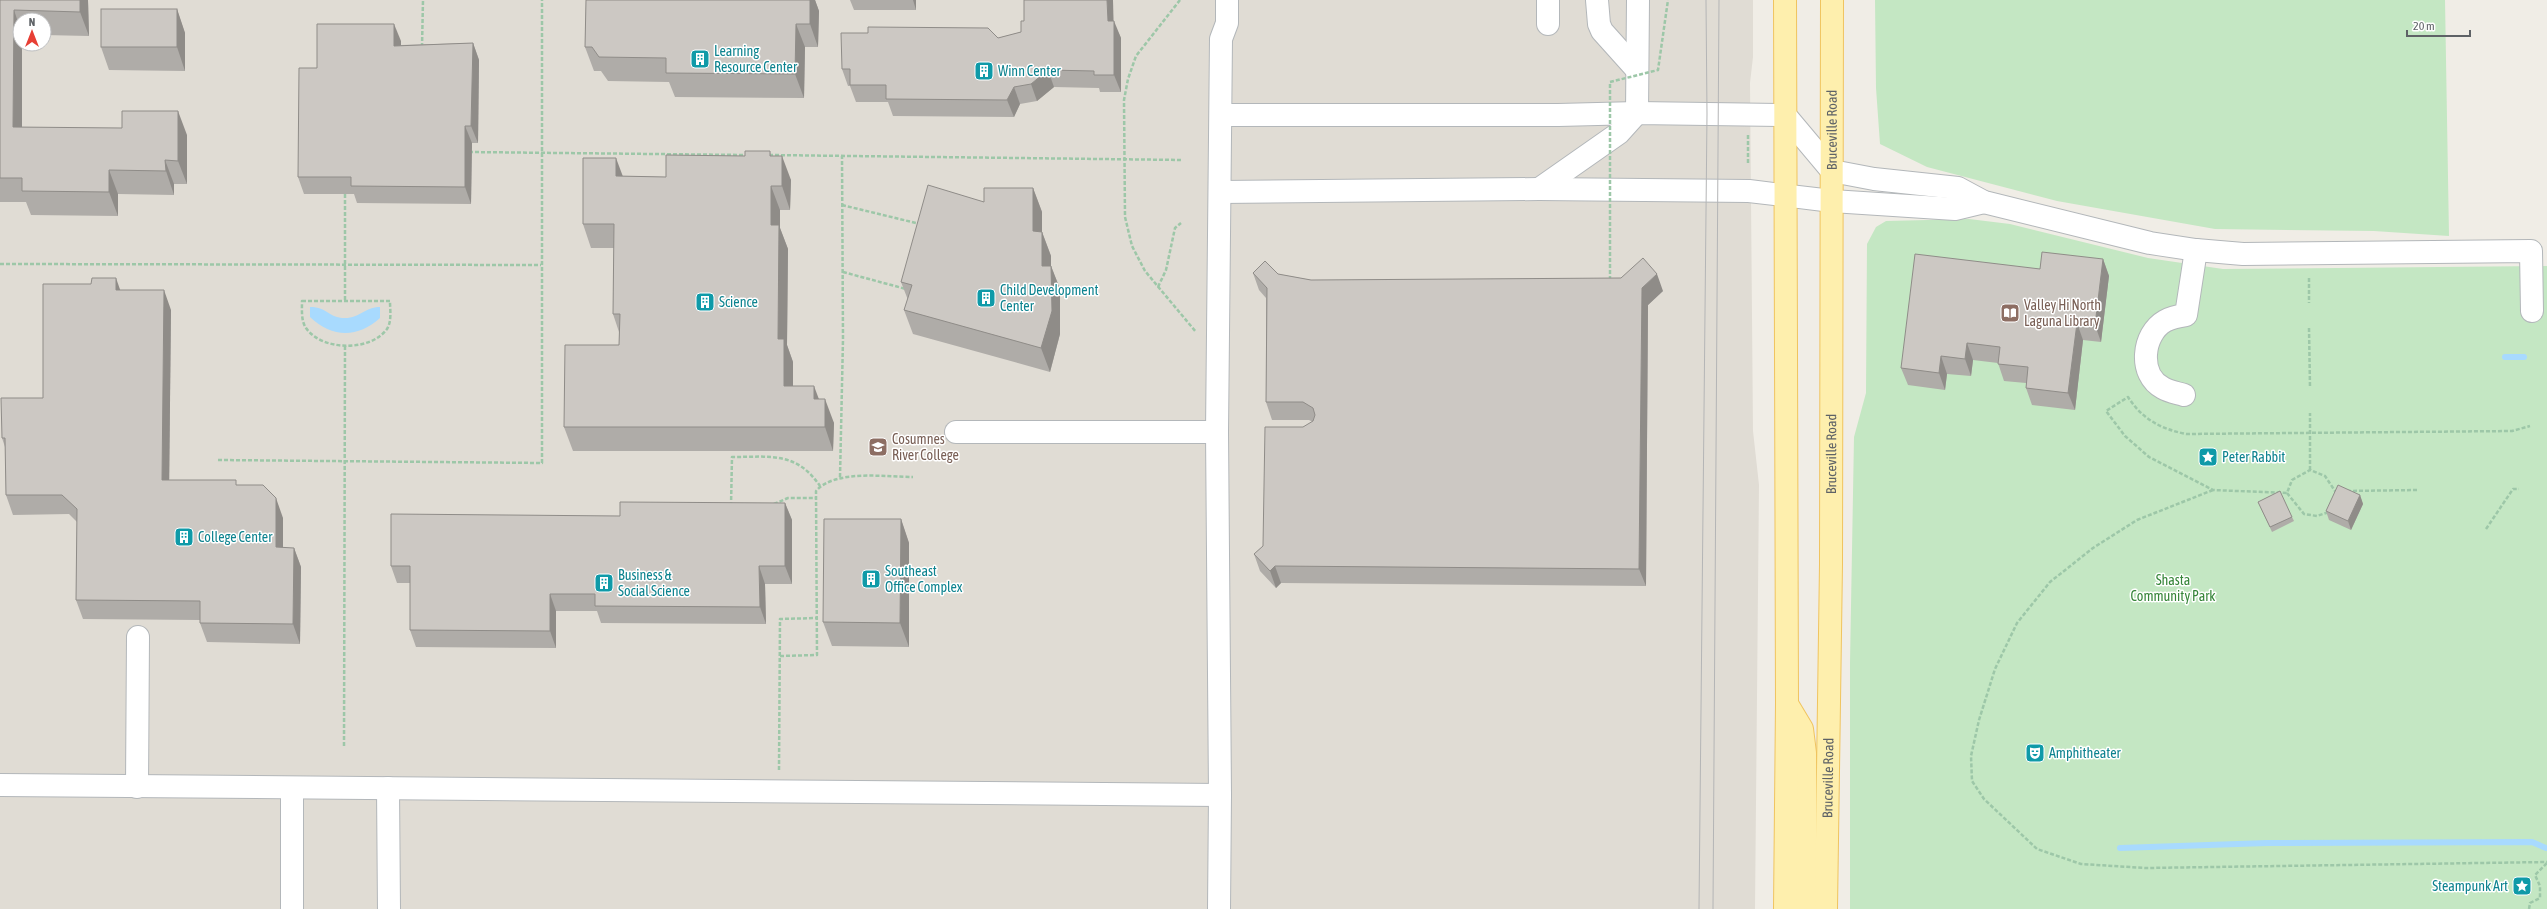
<svg xmlns="http://www.w3.org/2000/svg" width="2547" height="909" font-family="'Asap Condensed',sans-serif">
<style>
.education{fill:#e0dcd4;fill-rule:evenodd}
.green{fill:#c4e7c3}
.water{fill:#a8dafe}
.lines{fill:none;stroke-linecap:round;stroke-linejoin:round}
.stream{stroke:#a8dafe;stroke-width:6}
.minor-casing{stroke:#b3b7ba;stroke-width:24}
.major-casing{stroke:#f0c45f;stroke-width:24}
.path{stroke:#9dc7a8;stroke-width:2.5;stroke-dasharray:4 2;stroke-linecap:butt}
.minor{stroke:#fff;stroke-width:22}
.major{stroke:#feefad;stroke-width:22}
.tram{stroke:#b4b5b6;stroke-width:1}
.path-bridge{stroke:#9dc7a8;stroke-width:2.5;stroke-dasharray:4 2;stroke-linecap:butt}
.wall{fill:#afaca8}
.shaded-wall{fill:#8f8c88}
.building{fill:#ccc8c3;stroke:#8f8c88}
.labels{text-anchor:middle;stroke-width:3;stroke-linejoin:round;paint-order:stroke}
.culture-label{font-size:14px;fill:#0d838f;stroke:#fff;text-anchor:start}
.street-label{font-size:14px;fill:#5e6266;stroke:#fff}
.education-label{font-size:14px;fill:#785e54;stroke:#fff;text-anchor:start}
.park-label{font-size:14px;fill:#368539;stroke:#fff}
</style>
<rect width="100%" height="100%" fill="#f0ede6"/>
<path class="education" d="M0,0H1753V57L1750,83L1753,431L1759,485L1755,909H0ZM20,20H44V44H20Z"/>
<g class="green">
<polygon points="1875,0 2445,0 2449,236 2374,231 2215,229 2057,201 1927,167 1880,144 1876,88"/>
<polygon points="1969,219 2010,224 2148,258 2223,269 2547,266 2547,909 1850,909 1850,663 1854,437 1866,393 1867,244 1876,227 1886,221"/>
</g>
<path class="water" d="M310,307C328,307 328,318 345,318C360,318 365,307 380,307V318C358,338 332,338 310,317Z"/>
<g class="lines">
<g class="stream">
<polyline points="2505,357 2524,357"/>
<polyline points="2120,848 2267,843 2532,842 2546,848"/>
</g>
<defs>
<g id="minor">
<polyline points="1548,0 1548,24"/>
<polyline points="1597,0 1599,24 1602,31 1637,70"/>
<polyline points="1221,115 1558,115 1637,113 1785,115 1832,171 1874,179 1958,188 1984,202 2150,243 2196,250 2243,254 2531,251 2532,311"/>
<polyline points="1539,189 1619,133 1637,113 1638,0"/>
<polyline points="1220,192 1539,189 1749,191 1832,201 1955,209 1984,202"/>
<path d="M2184,395C2178,393 2170,392 2163,388C2138,375 2142,334 2165,321C2172,317 2179,316 2186,315L2196,250"/>
<polyline points="956,432 1217,432"/>
<polyline points="0,785 1220,795 1217,432 1221,39 1227,23 1227,0"/>
<polyline points="137,787 138,637"/>
<polyline points="292,788 292,909"/>
<polyline points="388,788 389,909"/>
<polyline points="1219,909 1220,795"/>
</g>
<g id="major">
<polyline points="1787,704 1802,729 1805,753 1806,909"/>
<polyline points="1785,909 1787,703 1785,0"/>
<path id="s1" d="M1826,909L1831,564L1832,0"/>
</g>
</defs>
<use href="#minor" class="minor-casing"/>
<use href="#major" class="major-casing"/>
<g class="path">
<polyline points="1180,0 1136,56 1128,79 1124,100 1125,217 1132,246 1145,271 1196,332"/>
<polyline points="422,47 423,0"/>
<polyline points="1748,135 1748,163"/>
<polyline points="469,152 746,155"/>
<polyline points="769,155 1183,160"/>
<polyline points="842,205 920,224"/>
<polyline points="0,264 541,265"/>
<polyline points="843,272 906,289"/>
<polyline points="2309,278 2309,303"/>
<polyline points="1158,287 1166,270 1175,228 1181,223"/>
<polyline points="345,300 345,192"/>
<path d="M302,301H390C390,310 392,321 387,329C370,352 322,351 306,328C301,321 302,310 302,301Z"/>
<polyline points="2309,328 2310,387"/>
<polyline points="218,460 542,463 542,0"/>
<polyline points="2310,470 2310,413"/>
<polyline points="840,477 843,339 842,156"/>
<polyline points="2213,490 2137,520 2093,548 2050,582 2017,623 1995,669 1979,720 1971,756 1972,781 1984,799 2037,849 2081,864 2146,868 2547,862"/>
<path d="M2338,491H2335L2325,476L2310,470L2292,480L2287,493L2213,490L2149,457L2125,436L2106,411L2128,397C2142,419 2161,429 2186,434L2512,431L2530,426"/>
<polyline points="2347,491 2419,490"/>
<polyline points="2287,493 2304,514 2317,516 2329,512"/>
<polyline points="774,504 788,498 816,498"/>
<path d="M731,506L732,457C770,457 796,451 820,486"/>
<polyline points="2486,529 2513,489 2519,489"/>
<path d="M780,656L817,655L816,491C835,469 886,477 913,477"/>
<polyline points="344,746 345,345"/>
<polyline points="779,770 780,619 817,618"/>
<polyline points="2529,909 2530,903 2540,898 2540,886 2535,875 2547,863"/>
</g>
<use href="#minor" class="minor"/>
<use href="#major" class="major"/>
<g class="tram">
<polyline points="1699,909 1707,114 1706,0"/>
<polyline points="1713,909 1719,0"/>
</g>
<polyline class="path-bridge" points="1610,280 1610,82 1658,70 1668,0"/>
</g>
<g class="wall">
<polygon points="0,0 88,0 89,36 44,35 44,20 20,20 20,44 22,44 22,127 187,135 187,184 174,184 174,195 118,194 118,216 31,215 26,202 0,202"/>
<polygon points="586,0 815,0 819,11 818,47 805,47 804,98 675,97 669,82 608,81 601,71 594,71 585,47"/>
<polygon points="850,0 916,0 916,10 854,10"/>
<polygon points="1024,0 1113,0 1113,21 1121,38 1121,92 1100,92 1099,88 1054,87 1037,101 1020,104 1014,117 893,116 888,102 856,102 850,86 848,86 842,69 998,38 1021,32 1024,21"/>
<polygon points="177,9 185,33 185,71 109,70 101,47"/>
<polygon points="401,41 401,45 473,43 479,60 478,143 472,143 471,204 357,203 354,194 304,194 298,177 317,68"/>
<polygon points="770,151 771,156 791,180 790,210 780,210 780,228 788,249 787,345 793,362 793,386 819,399 834,423 833,451 573,451 564,427 619,345 619,332 613,314 614,248 591,248 583,224 623,176 666,177 745,156"/>
<polygon points="1033,188 1042,212 1042,232 1051,256 1051,266 1060,289 1060,334 1050,372 913,334 904,310 908,300 901,282 984,202"/>
<polygon points="2103,259 2109,276 2101,342 2083,340 2075,410 2032,405 2026,388 2026,383 2004,381 1998,363 1973,360 1971,376 1947,374 1945,390 1908,385 1901,368 2040,269"/>
<polygon points="1253,273 1278,274 1311,280 1663,291 1648,305 1646,586 1281,583 1276,588 1260,571 1254,554 1263,546 1303,427 1313,422 1309,420 1272,420 1266,402 1266,298 1259,290"/>
<polygon points="121,290 171,310 169,480 238,485 283,518 283,548 294,548 301,567 300,644 207,642 200,623 200,620 83,619 76,600 77,522 69,514 13,515 6,495 5,447 2,438 43,398"/>
<polygon points="2360,495 2363,504 2351,530 2329,520 2326,511"/>
<polygon points="2258,502 2292,517 2294,521 2272,532"/>
<polygon points="785,503 792,520 792,584 765,584 766,624 601,623 597,611 556,611 556,648 416,647 410,630 410,583 397,583 391,566 620,516"/>
<polygon points="901,519 909,543 909,647 832,646 823,622"/>
</g>
<g class="shaded-wall">
<polygon points="80,0 88,0 89,36 80,12"/>
<polygon points="810,0 815,0 819,11 818,47 810,24"/>
<polygon points="913,0 916,0 916,10"/>
<polygon points="1107,0 1113,0 1114,38 1108,21"/>
<polygon points="177,9 185,33 185,71 177,47"/>
<polygon points="14,10 20,28 20,44 22,44 22,151 13,127"/>
<polygon points="1114,21 1121,38 1121,92 1114,75"/>
<polygon points="394,24 401,41 401,63 394,46"/>
<polygon points="796,24 805,47 804,98 795,74"/>
<polygon points="473,43 479,60 478,143 471,126"/>
<polygon points="1048,70 1054,87 1037,101 1031,84"/>
<polygon points="1014,87 1020,104 1014,117 1007,100"/>
<polygon points="178,111 187,135 187,184 178,161"/>
<polygon points="465,126 472,143 471,204 465,187"/>
<polygon points="782,156 791,180 790,210 782,186"/>
<polygon points="616,158 625,182 616,176"/>
<polygon points="165,160 174,184 174,195 166,171"/>
<polygon points="109,170 118,194 118,216 109,192"/>
<polygon points="771,186 780,210 780,228 788,249 787,345 793,362 793,410 784,386 778,339 771,225"/>
<polygon points="1033,188 1042,212 1042,255 1033,231"/>
<polygon points="1042,232 1051,256 1051,289 1042,266"/>
<polygon points="2103,259 2109,276 2101,342 2095,325"/>
<polygon points="1051,266 1060,289 1060,334 1050,372 1041,348"/>
<polygon points="1657,274 1663,291 1648,305 1646,586 1639,569 1642,288"/>
<polygon points="116,278 123,298 116,290"/>
<polygon points="164,290 171,310 169,499 162,480"/>
<polygon points="2077,323 2083,340 2075,410 2068,393"/>
<polygon points="1967,343 1973,360 1971,376 1965,359"/>
<polygon points="1941,356 1947,374 1945,390 1939,373"/>
<polygon points="814,386 823,410 814,399"/>
<polygon points="825,399 834,423 833,451 825,427"/>
<polygon points="2360,495 2363,504 2351,530 2348,521"/>
<polygon points="276,498 283,518 283,567 276,547"/>
<polygon points="785,503 792,520 792,584 785,566"/>
<polygon points="901,519 909,543 909,647 900,623"/>
<polygon points="294,548 301,567 300,644 293,624"/>
<polygon points="759,566 765,584 766,624 760,607"/>
<polygon points="1275,566 1281,583 1276,588 1270,571"/>
<polygon points="550,594 556,611 556,648 550,631"/>
</g>
<g class="building">
<polygon points="0,0 80,0 80,12 14,10 13,127 122,128 122,111 178,111 178,161 165,160 166,171 109,170 109,192 22,191 22,178 0,178"/>
<polygon points="586,0 810,0 810,24 796,24 795,74 666,73 666,58 599,57 592,47 585,47"/>
<polygon points="1024,0 1107,0 1108,21 1114,21 1114,75 1094,75 1094,71 1048,70 1031,84 1014,87 1007,100 886,99 886,85 850,85 850,69 842,69 841,33 868,33 868,27 988,28 998,38 1021,32 1021,21 1024,21"/>
<rect x="101" y="9" width="76" height="38"/>
<polygon points="317,24 394,24 394,46 473,43 471,126 465,126 465,187 351,186 351,177 298,177 299,68 317,68"/>
<polygon points="745,151 770,151 770,156 782,156 782,186 771,186 771,225 779,225 778,339 784,339 784,386 814,386 814,399 825,399 825,427 564,427 565,345 619,345 620,314 613,314 614,224 583,224 583,158 616,158 616,176 666,177 666,155 745,156"/>
<polygon points="928,185 984,202 984,188 1033,188 1033,231 1042,232 1042,266 1051,266 1052,311 1041,348 904,310 912,285 901,282"/>
<polygon points="2042,252 2103,259 2095,325 2077,323 2068,393 2026,388 2028,367 1998,364 2000,347 1967,343 1965,359 1941,356 1939,373 1901,368 1915,254 2040,269"/>
<polygon points="1643,258 1657,274 1642,288 1639,569 1275,566 1270,571 1254,554 1263,546 1265,427 1303,427 1313,421 1315,415 1313,408 1303,402 1266,402 1267,288 1253,273 1265,261 1278,274 1311,280 1621,278"/>
<polygon points="92,278 116,278 116,290 164,290 162,480 236,480 236,485 263,485 276,498 276,547 294,548 293,624 200,623 200,601 76,600 77,509 62,495 6,495 5,438 2,438 1,398 43,398 43,284 91,284"/>
<polygon points="2338,485 2360,495 2348,521 2326,511"/>
<polygon points="2280,491 2292,517 2270,527 2258,502"/>
<polygon points="620,502 785,503 785,566 759,566 760,607 595,606 595,594 550,594 550,631 410,630 410,566 391,566 391,514 620,516"/>
<polygon points="824,519 901,519 900,623 823,622"/>
</g>
<defs>
<symbol id="building-square" viewBox="-11 -11 22 22"><rect x="-9" y="-9" width="18" height="18" rx="4" fill="#0f9aa8" stroke="#fff"/><path d="M-4-6H4V6H1V3H-1V6H-4ZM-2.5-4.3h1.7v1.8h-1.7ZM.8-4.3h1.7v1.8H.8ZM-2.5-1h1.7V.8h-1.7ZM.8-1h1.7V.8H.8Z" fill="#fff"/></symbol>
<symbol id="library-square" viewBox="-11 -11 22 22"><rect x="-9" y="-9" width="18" height="18" rx="4" fill="#8d6e63" stroke="#fff"/><path d="M-6-4Q-3-5.5-.7-3.5V5Q-3 3-6 4ZM6-4Q3-5.5 .7-3.5V5Q3 3 6 4Z" fill="#fff"/></symbol>
<symbol id="university-square" viewBox="-11 -11 22 22"><rect x="-9" y="-9" width="18" height="18" rx="4" fill="#8d6e63" stroke="#fff"/><path d="M0-5L7-2L0 1L-7-2ZM-4 1L0 2.5L4 1V4Q0 6-4 4Z" fill="#fff"/></symbol>
<symbol id="sight-square" viewBox="-11 -11 22 22"><rect x="-9" y="-9" width="18" height="18" rx="4" fill="#0f9aa8" stroke="#fff"/><path d="M0-6L1.8-2.2L6-1.7L2.9 1.2L3.7 5.4L0 3.3L-3.7 5.4L-2.9 1.2L-6-1.7L-1.8-2.2Z" fill="#fff"/></symbol>
<symbol id="theatre-square" viewBox="-11 -11 22 22"><rect x="-9" y="-9" width="18" height="18" rx="4" fill="#0f9aa8" stroke="#fff"/><path d="M-5-5.5Q0-4 5-5.5V0Q5 5 0 6Q-5 5-5 0ZM-3.3-2.5H-1v1.5H-3.3ZM1-2.5H3.3v1.5H1ZM-2.8 1Q0 5.5 2.8 1Z" fill="#fff"/></symbol>
</defs>
<g fill-rule="evenodd">
<use href="#building-square" x="689" y="48" width="22" height="22"/>
<use href="#building-square" x="973" y="60" width="22" height="22"/>
<use href="#building-square" x="975" y="287" width="22" height="22"/>
<use href="#building-square" x="694" y="291" width="22" height="22"/>
<use href="#library-square" x="1999" y="302" width="22" height="22"/>
<use href="#university-square" x="867" y="436" width="22" height="22"/>
<use href="#sight-square" x="2197" y="446" width="22" height="22"/>
<use href="#building-square" x="173" y="526" width="22" height="22"/>
<use href="#building-square" x="860" y="568" width="22" height="22"/>
<use href="#building-square" x="593" y="572" width="22" height="22"/>
<use href="#theatre-square" x="2024" y="742" width="22" height="22"/>
<use href="#sight-square" x="2511" y="875" width="22" height="22"/>
</g>
<g class="labels">
<g class="culture-label">
<text x="714" y="56">Learning<tspan x="714" dy="16">Resource Center</tspan></text>
<text x="998" y="76">Winn Center</text>
<text x="1000" y="295">Child Development<tspan x="1000" dy="16">Center</tspan></text>
<text x="719" y="307">Science</text>
<text x="2222" y="462">Peter Rabbit</text>
<text x="198" y="542">College Center</text>
<text x="885" y="576">Southeast<tspan x="885" dy="16">Office Complex</tspan></text>
<text x="618" y="580">Business &amp;<tspan x="618" dy="16">Social Science</tspan></text>
<text x="2049" y="758">Amphitheater</text>
<text x="2508" y="891" text-anchor="end">Steampunk Art</text>
</g>
<g class="street-label">
<text dy="5" stroke="none"><textPath href="#s1" startOffset="779">Bruceville Road</textPath></text>
<text dy="5" stroke="none"><textPath href="#s1" startOffset="455">Bruceville Road</textPath></text>
<text dy="5" stroke="none"><textPath href="#s1" startOffset="131">Bruceville Road</textPath></text>
</g>
<g class="education-label">
<text x="2024" y="310">Valley Hi North<tspan x="2024" dy="16">Laguna Library</tspan></text>
<text x="892" y="444">Cosumnes<tspan x="892" dy="16">River College</tspan></text>
</g>
<g class="park-label">
<text x="2173" y="585">Shasta<tspan x="2173" dy="16">Community Park</tspan></text>
</g>
</g>
<g transform="translate(32 32)"><circle r="19" fill="#ffffff" stroke="#bfc0c2"/>
<path d="M0-3L7 15L0 10L-7 15Z" fill="#e73f35"/>
<text y="-6" font-size="11" font-weight="bold" text-anchor="middle" fill="#5e6266">N</text>
</g>
<path d="M2407 30v6h63v-6" fill="none" stroke="#5e6266" stroke-width="2"/>
<text x="2413" y="30" font-size="12" fill="#5e6266" stroke="#ffffff" stroke-width="3" paint-order="stroke">20 m</text>
</svg>
